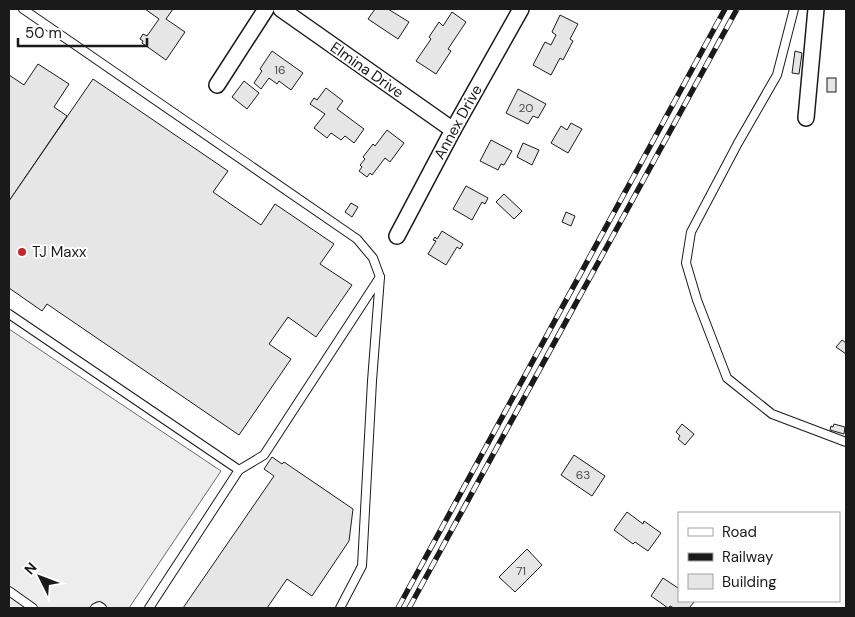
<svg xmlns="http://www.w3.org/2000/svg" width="855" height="617" font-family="'DM Sans',sans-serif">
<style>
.parking{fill:#ededed;stroke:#6a6a6a}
.building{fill:#e6e6e6;stroke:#1a1a1a}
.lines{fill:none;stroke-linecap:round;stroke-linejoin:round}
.lane-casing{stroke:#1a1a1a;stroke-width:10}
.street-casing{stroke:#1a1a1a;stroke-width:18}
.lane{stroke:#fff;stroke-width:8}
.street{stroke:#fff;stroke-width:15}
.rail-casing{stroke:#1a1a1a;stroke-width:5.5}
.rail{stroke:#fff;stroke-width:4;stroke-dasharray:11;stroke-linecap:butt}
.poi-dot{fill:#c62828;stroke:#fff;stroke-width:2}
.labels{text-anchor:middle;stroke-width:4;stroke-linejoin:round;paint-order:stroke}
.number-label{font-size:12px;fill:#4d4d4d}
.street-label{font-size:15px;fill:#1a1a1a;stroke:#fff}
.poi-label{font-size:15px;fill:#1a1a1a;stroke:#fff;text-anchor:start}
</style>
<rect width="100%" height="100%" fill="#fff"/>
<polygon class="parking" points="9,329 221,471 129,608 9,608"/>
<g class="building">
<polygon points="145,9 173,9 166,19 185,32 166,60 142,43 143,41 140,39 143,34 147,36 159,19"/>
<polygon points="375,9 388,9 409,22 398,39 368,19"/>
<polygon points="452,12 466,22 448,49 451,51 436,74 416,61 431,39 429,37 439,22 443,26"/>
<polygon points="560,15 578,24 570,39 573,41 563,60 560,58 551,75 533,65 545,42 551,45 556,35 552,32"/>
<polygon points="272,51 303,73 291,90 279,81 277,84 269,78 261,89 254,83 262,71 260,69"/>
<polygon points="795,51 802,53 799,74 792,73"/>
<polygon points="38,64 69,84 54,107 67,116 9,201 9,75 24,85"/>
<rect x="827" y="78" width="9" height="14"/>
<polygon points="93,79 228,171 213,192 261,225 275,204 334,244 320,264 352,285 316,337 288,317 269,344 291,359 239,435 47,304 42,311 9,288 9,201"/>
<polygon points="244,81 259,93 247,109 232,97"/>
<polygon points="326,88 343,101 337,109 364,129 354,143 345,136 341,140 331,133 327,138 314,128 325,114 310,104 314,98 317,100"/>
<polygon points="518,89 546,104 538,118 533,116 528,124 506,113"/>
<polygon points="571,123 582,129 568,153 551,143 561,126 567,130"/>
<polygon points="387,130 404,143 390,162 385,158 372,175 370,173 367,177 359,171 362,167 360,165 365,159 363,157 373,144 375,146"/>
<polygon points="491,140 512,151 504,165 501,164 498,170 480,161"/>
<polygon points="523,143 539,150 532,165 517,157"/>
<polygon points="466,186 488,198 485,204 482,202 472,220 453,209"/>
<polygon points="504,194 522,211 514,219 496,202"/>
<polygon points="351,203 358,207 352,217 345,212"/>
<polygon points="566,212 575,216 571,226 562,222"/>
<polygon points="442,231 463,244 460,249 457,247 446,265 428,254 436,241 433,240 435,237 437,239"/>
<polygon points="842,340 846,343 846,354 836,347"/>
<polygon points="682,424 694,434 685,445 678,439 680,436 676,432"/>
<polygon points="834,424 845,427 844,434 830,430 831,426 833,427"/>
<polygon points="574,455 605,476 592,496 561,475"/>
<polygon points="272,457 282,464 284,462 353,509 349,541 312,596 287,579 267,608 183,608 274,476 264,469"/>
<polygon points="627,512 643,524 644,521 661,533 648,551 635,542 633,544 614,530"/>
<polygon points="527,549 542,565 515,592 499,577"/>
<polygon points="663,578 678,588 679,587 679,601 695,601 689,608 674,608 670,606 668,608 651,596"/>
</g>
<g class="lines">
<defs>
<g id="lane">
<polyline points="23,9 357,239 373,258 380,277"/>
<polyline points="794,9 777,75 738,143 691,232 686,263 697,300 727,378 772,414 846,442"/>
<polyline points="9,314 239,470 149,608"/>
<polyline points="239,470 264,455 380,277 372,381 362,566 340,608"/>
<polyline points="9,591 33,608"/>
<polyline points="95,608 99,606 102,608"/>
</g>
<g id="street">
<polyline points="281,9 453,130"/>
<polyline points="217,85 266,9"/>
<polyline points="806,118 816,9"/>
<polyline points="397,236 453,130 521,9"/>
</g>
</defs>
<use href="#lane" class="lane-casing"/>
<use href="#street" class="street-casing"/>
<use href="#lane" class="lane"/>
<use href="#street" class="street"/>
<defs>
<g id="rail">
<polyline points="398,608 725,9"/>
<polyline points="409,608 737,9"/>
</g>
</defs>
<use href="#rail" class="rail-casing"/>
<use href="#rail" class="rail"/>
</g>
<circle class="poi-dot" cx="22" cy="252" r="5"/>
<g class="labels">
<g class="number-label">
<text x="280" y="74">16</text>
<text x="526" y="112">20</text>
<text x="583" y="479">63</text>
<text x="521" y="575">71</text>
</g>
<g class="street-label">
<text transform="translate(367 70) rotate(35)" y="5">Elmina Drive</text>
<text transform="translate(458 122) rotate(-61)" y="5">Annex Drive</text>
</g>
<g class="poi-label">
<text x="32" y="257">TJ Maxx</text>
</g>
</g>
<rect width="855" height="617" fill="none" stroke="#1a1a1a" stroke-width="20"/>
<rect x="678" y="512" width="162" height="90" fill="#ffffff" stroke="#a3a3a3"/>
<rect x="688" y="528" width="25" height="8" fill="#ffffff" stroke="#a3a3a3"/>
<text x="722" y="537" font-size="15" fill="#1a1a1a">Road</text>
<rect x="688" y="553" width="25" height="8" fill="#1a1a1a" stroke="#a3a3a3"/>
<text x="722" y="562" font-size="15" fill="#1a1a1a">Railway</text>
<rect x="688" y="574" width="25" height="15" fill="#e6e6e6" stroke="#a3a3a3"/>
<text x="722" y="587" font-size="15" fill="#1a1a1a">Building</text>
<g transform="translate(40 577) rotate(312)" stroke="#ffffff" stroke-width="4" paint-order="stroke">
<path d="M0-4L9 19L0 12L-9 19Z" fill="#1a1a1a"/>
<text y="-8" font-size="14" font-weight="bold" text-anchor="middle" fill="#1a1a1a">N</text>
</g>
<path d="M18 38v8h129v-8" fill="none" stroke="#1a1a1a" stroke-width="2.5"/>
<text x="25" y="38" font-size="15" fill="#1a1a1a" stroke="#ffffff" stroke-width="4" paint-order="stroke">50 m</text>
</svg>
